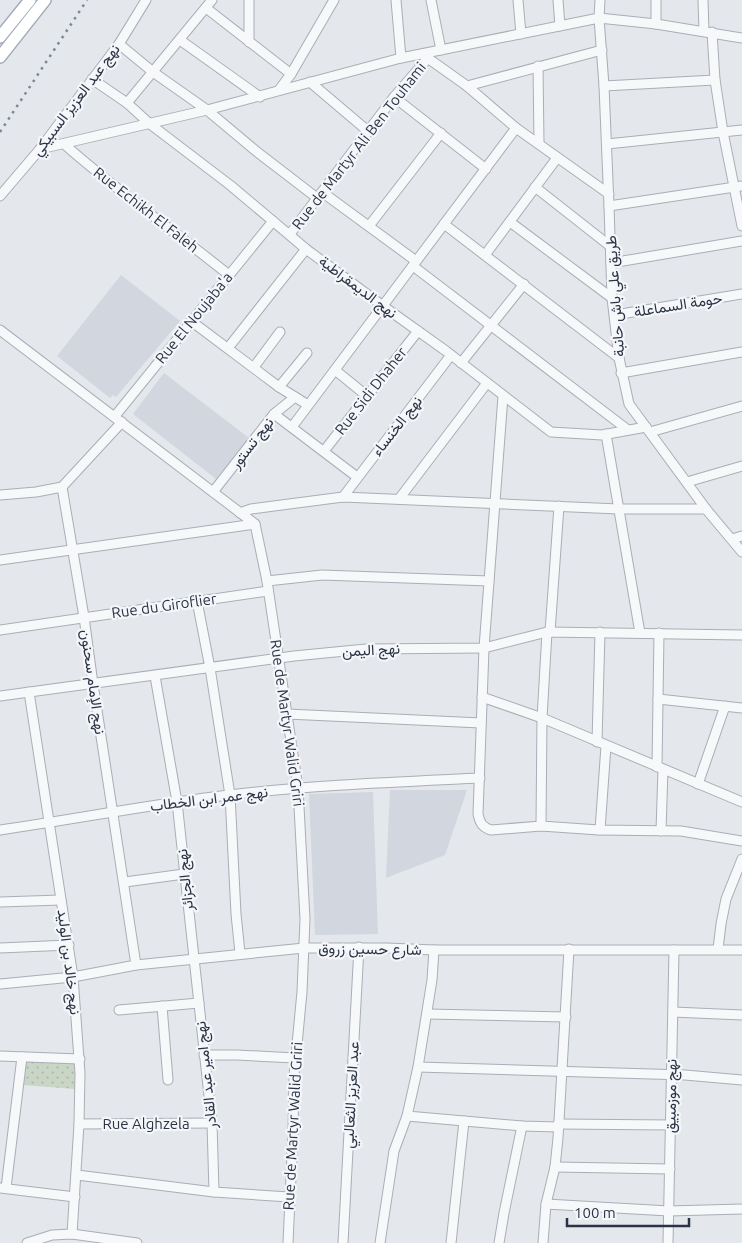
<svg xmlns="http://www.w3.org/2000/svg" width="742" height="1243" font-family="Ubuntu,Vazirmatn,sans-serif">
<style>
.built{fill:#d2d6de}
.grass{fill:url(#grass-dots)}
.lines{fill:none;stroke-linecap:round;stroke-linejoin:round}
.minor-casing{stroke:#a9aeb7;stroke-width:11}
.major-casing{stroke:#a3abb8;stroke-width:14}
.minor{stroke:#f7f8fa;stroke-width:9}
.major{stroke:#fff;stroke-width:11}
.rail{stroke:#7d8696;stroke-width:2.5;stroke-dasharray:2.5 5;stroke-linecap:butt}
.labels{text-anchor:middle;stroke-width:4.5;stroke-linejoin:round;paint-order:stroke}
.street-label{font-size:15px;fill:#2b3445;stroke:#f4f6f9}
</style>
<defs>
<pattern id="grass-dots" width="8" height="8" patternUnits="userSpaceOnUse" patternTransform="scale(1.25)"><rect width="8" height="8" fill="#c9d6c5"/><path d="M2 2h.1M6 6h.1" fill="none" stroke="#adb8ab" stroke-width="1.8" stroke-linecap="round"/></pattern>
</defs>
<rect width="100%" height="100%" fill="#e4e7ec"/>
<g class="built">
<polygon points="121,275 180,321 116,397 113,395 110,398 57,356"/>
<polygon points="164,373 249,438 216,479 133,414"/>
<polygon points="390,790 467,790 445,855 386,878"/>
<polygon points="373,792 378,934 315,935 309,794"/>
</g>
<polygon class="grass" points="25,1060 77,1063 75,1089 23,1085"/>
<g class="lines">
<defs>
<g id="minor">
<polyline points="396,0 401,58"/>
<polyline points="431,0 441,50"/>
<polyline points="518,0 521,34"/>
<polyline points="558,0 560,26"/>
<polyline points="600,0 599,18 604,86 609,206 612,298 619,358 629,404 706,509 742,552"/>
<polyline points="656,0 656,24"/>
<polyline points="703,0 704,31"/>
<polyline points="206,8 291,74"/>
<polyline points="712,32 715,80 723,132 742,226"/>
<polyline points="180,40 260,97"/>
<polyline points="249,42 249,0"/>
<polyline points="119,44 153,72 207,110 256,151 317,198"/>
<polyline points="422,54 467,86 516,128 609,194"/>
<polyline points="538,66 539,144"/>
<polyline points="92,79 127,103 150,124 230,185 306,249 383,306 446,351 551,432 602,435 646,427"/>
<polyline points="310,82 369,132"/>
<polyline points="467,86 602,50"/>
<polyline points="604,86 715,80"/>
<polyline points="279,90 291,74 334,0"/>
<polyline points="394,97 486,169"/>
<polyline points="127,103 212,0"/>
<path d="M64,144C117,191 174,231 229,275"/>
<polyline points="607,144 742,130"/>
<polyline points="40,149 207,110 401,58 599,18 656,24 742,38"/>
<polyline points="535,187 610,246"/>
<polyline points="322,192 416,261"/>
<polyline points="0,196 40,149 119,44 146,0"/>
<polyline points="609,206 742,186"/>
<polyline points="510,222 612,298"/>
<polyline points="444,224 619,358"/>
<polyline points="369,226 441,133"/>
<polyline points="290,234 394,97 428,58"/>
<polyline points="485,255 557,158"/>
<polyline points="611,263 742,241"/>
<polyline points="413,266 628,430"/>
<polyline points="615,315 742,294"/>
<polyline points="191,321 279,387 308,405"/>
<polyline points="0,330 255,524 267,581 298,788 305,919 302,992 294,1076 293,1132 288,1243"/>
<polyline points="228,348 306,249"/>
<polyline points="461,363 524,284"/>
<polyline points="254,367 280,332"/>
<polyline points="335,370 367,396"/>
<polyline points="621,373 742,352"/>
<polyline points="279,387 307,353"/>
<path d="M503,396L484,648L478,814C480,823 482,827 491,830L541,826L599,830L681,831L742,841"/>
<polyline points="274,414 357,477"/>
<polyline points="115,416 273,221"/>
<polyline points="122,422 62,487 84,617 93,684 136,965"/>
<polyline points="292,427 516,128"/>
<polyline points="650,432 742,406"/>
<polyline points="606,434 640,633"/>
<polyline points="324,451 418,331"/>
<polyline points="687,482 742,466"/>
<polyline points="213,492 274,414 295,397"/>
<polyline points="0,495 36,492 62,487"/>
<polyline points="343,497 451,355"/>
<polyline points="399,499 487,383"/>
<polyline points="240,513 251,509 343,497 619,509 706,509"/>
<polyline points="732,539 742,536"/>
<polyline points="0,560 255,524"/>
<polyline points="267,581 322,575 489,581"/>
<polyline points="197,601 210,668 230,795 236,914 240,953"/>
<polyline points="0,630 268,591"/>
<polyline points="550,632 559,506"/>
<polyline points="155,676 177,802 212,1123 214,1192"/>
<polyline points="29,692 73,977 80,1073 79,1124 72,1234"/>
<polyline points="0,696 294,656 366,649 484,648 547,632 742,635"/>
<polyline points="482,697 542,718 742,802"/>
<polyline points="658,699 742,708"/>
<polyline points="287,714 481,723"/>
<polyline points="597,742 600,632"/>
<polyline points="657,767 659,633"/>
<polyline points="698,784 725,706"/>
<polyline points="541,826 542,718 547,632"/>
<path d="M0,830C76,819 153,804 229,795C312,785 396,782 480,778"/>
<polyline points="600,830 606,746"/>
<polyline points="661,831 663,769"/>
<polyline points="125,882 184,874"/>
<polyline points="0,902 61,900"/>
<polyline points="0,948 69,945"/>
<polyline points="718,949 721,924 726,899 742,859"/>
<polyline points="434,950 432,980 418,1067 407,1116 522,1126 558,1127"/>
<polyline points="0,984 73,977 136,965 304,948 387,948 434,950 742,950"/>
<polyline points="162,1006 168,1080"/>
<polyline points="119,1010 199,1003"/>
<polyline points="673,1012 742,1015"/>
<polyline points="427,1014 566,1017"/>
<polyline points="204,1055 237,1055 295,1058"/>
<polyline points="0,1056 80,1059"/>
<polyline points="418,1067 685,1075 742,1080"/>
<polyline points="79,1124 212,1123"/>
<polyline points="558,1124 671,1125"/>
<polyline points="555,1167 670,1169"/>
<polyline points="77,1175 214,1192 289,1197"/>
<polyline points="0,1188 75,1197"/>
<polyline points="6,1188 22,1057"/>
<polyline points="546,1204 669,1211 742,1209"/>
<polyline points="27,1243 52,1235 72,1234 137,1243"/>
<polyline points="343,1243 359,947"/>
<polyline points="380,1243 394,1151 407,1116"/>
<polyline points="451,1243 464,1121"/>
<polyline points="499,1243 504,1213 522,1126"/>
<polyline points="543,1243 546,1204 555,1167 558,1138 569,949"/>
<polyline points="668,1243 674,950"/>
</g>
<g id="major">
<polyline points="0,37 30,0"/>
<polyline points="0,57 45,0"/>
</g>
</defs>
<use href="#minor" class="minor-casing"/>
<use href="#major" class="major-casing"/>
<use href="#minor" class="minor"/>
<use href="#major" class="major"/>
<polyline class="rail" points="0,132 87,0"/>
</g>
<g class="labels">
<g class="street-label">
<text transform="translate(76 100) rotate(-53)" y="5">نهج عبد العزيز السبيكي</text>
<text transform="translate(359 146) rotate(-52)" y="5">Rue de Martyr Ali Ben Touhami</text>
<text transform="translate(146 210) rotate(38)" y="5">Rue Echikh El Faleh</text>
<text transform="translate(358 287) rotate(37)" y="5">نهج الديمقراطية</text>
<text transform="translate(615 296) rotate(-94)" y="5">طريق علي باش حانبة</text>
<text transform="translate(678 305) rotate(-9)" y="5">حومة السماعلة</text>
<text transform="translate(194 318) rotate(-51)" y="5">Rue El Noujaba'a</text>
<text transform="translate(371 391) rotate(-52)" y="5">Rue Sidi Dhaher</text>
<text transform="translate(397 426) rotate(-52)" y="5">نهج الخنساء</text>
<text transform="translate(252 443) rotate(-52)" y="5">نهج تستور</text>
<text transform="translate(164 606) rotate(-8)" y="5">Rue du Giroflier</text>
<text transform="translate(371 650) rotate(-3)" y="5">نهج اليمن</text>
<text transform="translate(93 682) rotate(82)" y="5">نهج الإمام سحنون</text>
<text transform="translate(287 723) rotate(82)" y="5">Rue de Martyr Walid Griri</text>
<text transform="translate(209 799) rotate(-7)" y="5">نهج عمر ابن الخطاب</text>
<text transform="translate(185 880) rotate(-96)" y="5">نهج الجزائر</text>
<text transform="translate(370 949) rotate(1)" y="5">شارع حسين زروق</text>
<text transform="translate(69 962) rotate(83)" y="5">نهج خالد بن الوليد</text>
<text transform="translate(206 1075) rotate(-96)" y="5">نهج امير عبد القادر</text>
<text transform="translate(351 1095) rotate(-87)" y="5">عبد العزيز الثعالبي</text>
<text transform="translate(671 1096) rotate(-89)" y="5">نهج موزمبيق</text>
<text x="146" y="1129">Rue Alghzela</text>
<text transform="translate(293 1126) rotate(-87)" y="5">Rue de Martyr Walid Griri</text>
</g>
</g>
<path d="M567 1218v8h122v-8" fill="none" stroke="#2b3445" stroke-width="2.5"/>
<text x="574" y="1218" font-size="15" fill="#2b3445" stroke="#f4f6f9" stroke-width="4" paint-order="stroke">100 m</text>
</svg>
